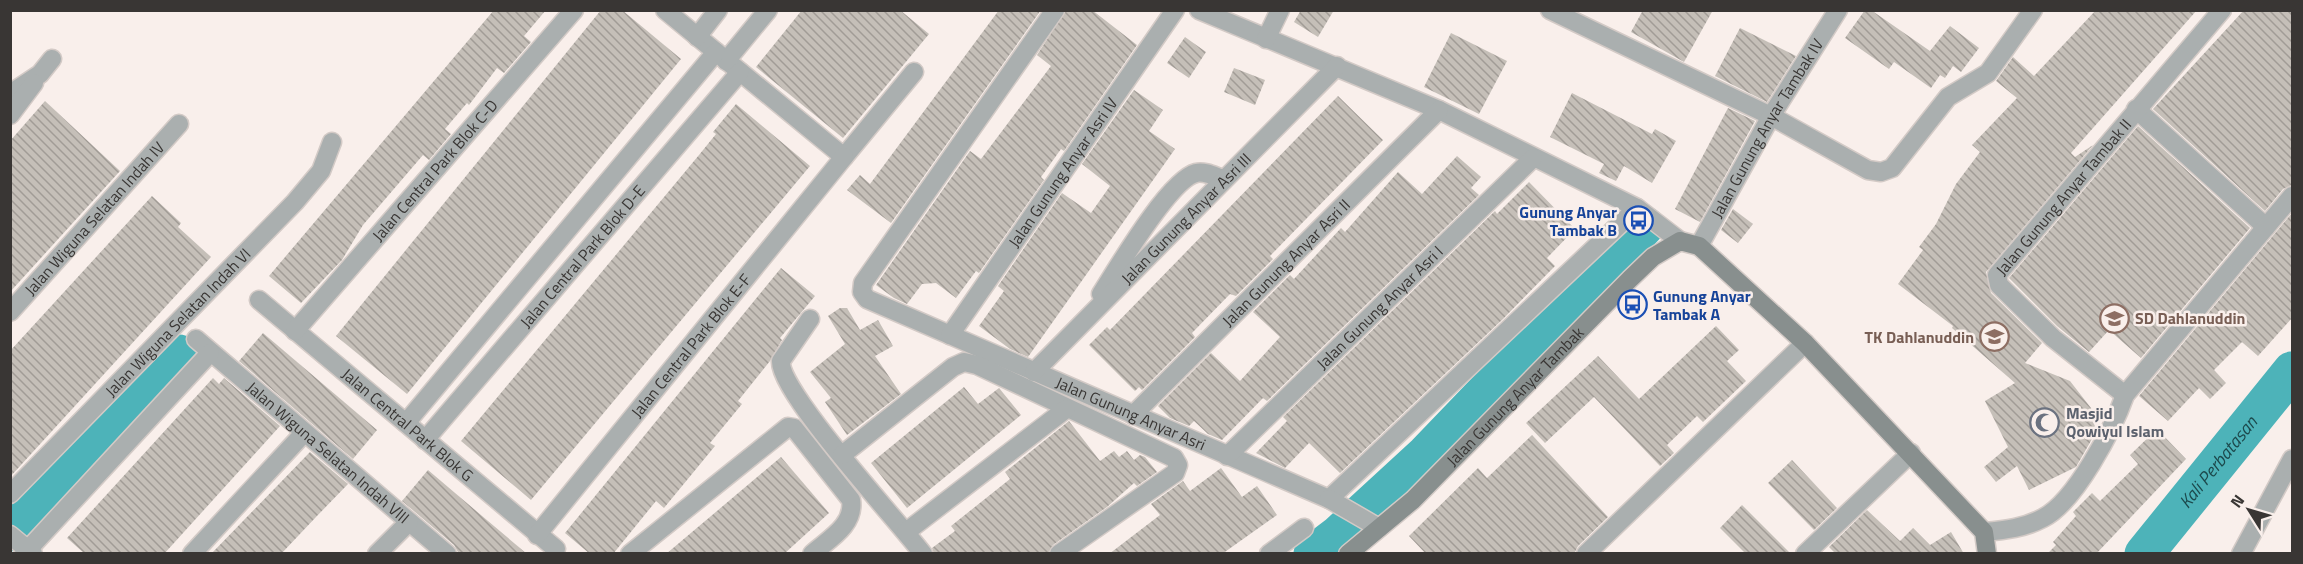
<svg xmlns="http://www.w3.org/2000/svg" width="2303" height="564" font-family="'Titillium Web',sans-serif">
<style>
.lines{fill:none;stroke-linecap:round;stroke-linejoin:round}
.river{stroke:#4db3b9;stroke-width:39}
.building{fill:url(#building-back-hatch)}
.street-casing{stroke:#d3cac6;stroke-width:21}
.secondary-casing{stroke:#d3cac6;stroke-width:21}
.street{stroke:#aaafaf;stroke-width:18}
.secondary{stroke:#888f8e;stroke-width:18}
.labels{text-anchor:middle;stroke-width:5;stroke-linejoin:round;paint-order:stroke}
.street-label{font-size:16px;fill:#393634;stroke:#f9efeb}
.transit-label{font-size:16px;font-weight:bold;fill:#164399;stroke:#f9efeb;text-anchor:end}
.education-label{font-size:16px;font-weight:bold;fill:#785e54;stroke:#f9efeb;text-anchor:start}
.worship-label{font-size:16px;font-weight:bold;fill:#5b616d;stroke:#f9efeb;text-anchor:start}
.water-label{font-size:18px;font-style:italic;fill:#1c494c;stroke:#f9efeb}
</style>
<defs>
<pattern id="building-back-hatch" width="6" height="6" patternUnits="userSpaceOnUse" patternTransform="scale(1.5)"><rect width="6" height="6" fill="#c5bfb8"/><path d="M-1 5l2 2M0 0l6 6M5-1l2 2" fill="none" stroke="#a19c96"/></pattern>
</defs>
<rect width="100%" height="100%" fill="#f9efeb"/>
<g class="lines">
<g class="river">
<polyline points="10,532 179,354"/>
<polyline points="1313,554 1338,535 1426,454 1645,226"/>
<path id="s1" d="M2144,554L2292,371"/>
</g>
</g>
<g class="building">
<polygon points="494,10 546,10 524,36 531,42 504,73 497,68 469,105 467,103 445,129 451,134 429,160 423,155 363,225 342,260 301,303 269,276"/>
<polygon points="601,10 622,10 681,59 407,394 336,336"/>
<polygon points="802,10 900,10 929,34 843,138 756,67"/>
<polygon points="999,10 1041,10 891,223 847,190 860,175 870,184"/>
<polygon points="1066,10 1092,10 1137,45 1064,151 1061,149 1041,177 1044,180 979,273 976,271 956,298 936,283 922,284 907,304 894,298 876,285 970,151 981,159 1051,66 1037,55"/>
<polygon points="1301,10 1334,10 1318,37 1294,22"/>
<polygon points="1643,10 1713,10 1684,62 1631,32"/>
<polygon points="1865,10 1871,10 1930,51 1950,26 1979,48 1961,72 1953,66 1945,78 1940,75 1931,88 1894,62 1889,69 1845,38"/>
<polygon points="2096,10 2197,10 2071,153 2075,157 2093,145 1986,272 1991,293 2042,343 2025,363 2070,381 2091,408 2096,432 2076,467 2029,490 2017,466 1996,482 1984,467 2008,447 1985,401 2015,383 1952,328 1953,326 1898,284 1923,250 1919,247 1936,224 1956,184 1980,152 1972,145 2017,98 1996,81 2013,57 2034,76"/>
<polygon points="2244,10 2292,10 2292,185 2283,189 2265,211 2153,109"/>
<polygon points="1740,28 1796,56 1767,102 1715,76"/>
<polygon points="1451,33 1507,61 1479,114 1424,87"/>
<polygon points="1185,37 1206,52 1189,78 1167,63"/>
<polygon points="1234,68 1265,80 1255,105 1224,92"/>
<polygon points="1134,90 1163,110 1149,131 1175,149 1028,357 1010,349 979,326 1004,291 998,286 1062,193 1091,213 1110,186 1082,164"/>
<polygon points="1572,93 1652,134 1655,129 1676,141 1652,183 1624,166 1616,181 1599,173 1604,164 1550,137"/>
<polygon points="1338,96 1383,140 1270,256 1273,259 1236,296 1230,294 1192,333 1195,337 1142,390 1139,387 1135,391 1089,345 1107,327 1110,330"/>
<polygon points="45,101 120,171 10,292 10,141"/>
<polygon points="736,104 810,166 531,500 461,441 699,155 716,134 713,132"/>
<polygon points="1728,108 1755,121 1700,222 1675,209"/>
<polygon points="2138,126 2250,228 2141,358 2109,330 2089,352 2057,326 2009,278"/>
<polygon points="1457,156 1481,177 1471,188 1479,195 1267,401 1263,398 1222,440 1208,434 1194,421 1189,426 1170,418 1158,406 1211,353 1240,381 1280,337 1253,312 1290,275 1294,279 1341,228 1345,232 1398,172 1422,194"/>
<polygon points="1529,182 1575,229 1547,258 1555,266 1503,319 1340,473 1309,443 1285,468 1256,453 1287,421 1283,417 1495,211 1497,214"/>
<polygon points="152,196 181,223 178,227 211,257 10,477 10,351"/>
<polygon points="1733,209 1753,224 1738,243 1721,230"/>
<polygon points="2292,213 2292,318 2258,356 2242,342 2214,370 2226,383 2210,399 2199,388 2168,421 2139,396"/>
<polygon points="781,268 815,296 780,338 782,340 770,361 738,401 742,404 710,443 715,446 664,508 656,501 613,554 590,554 565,533"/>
<polygon points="840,308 847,308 860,330 878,320 893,346 875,356 901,394 847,435 825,402 831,398 810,372 845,344 828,316"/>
<polygon points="1716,326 1739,350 1727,361 1746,381 1703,422 1697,416 1667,445 1674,453 1660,466 1594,397 1545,443 1526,423 1598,356 1639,399"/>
<polygon points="263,333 377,430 353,459 239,361"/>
<polygon points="213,378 219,384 224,378 280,426 164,554 85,554 67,538"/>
<polygon points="964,387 978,404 999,388 1021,415 907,508 871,463"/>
<polygon points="1069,421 1100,461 1114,451 1119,457 1127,451 1134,460 1140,455 1145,457 1157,472 1137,486 1134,483 1107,507 1053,545 1048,554 934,554 932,548 955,531 951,526 1010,479 1005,472"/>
<polygon points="2157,429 2186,459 2096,554 2047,554 2056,545 2053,542 2076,516 2073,512 2092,493 2100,501 2138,464 2130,455"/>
<polygon points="1532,435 1608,517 1578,546 1574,554 1426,554 1409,536 1478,468 1487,478"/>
<polygon points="310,452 348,484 316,517 281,554 211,554"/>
<polygon points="781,457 829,513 784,554 666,554"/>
<polygon points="1792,460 1837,508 1814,530 1768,483"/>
<polygon points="1221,468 1242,497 1257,486 1277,515 1222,554 1109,554 1160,515 1151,504 1183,481 1190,491"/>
<polygon points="428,470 488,521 527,554 459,554 454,545 402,501"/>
<polygon points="1742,505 1791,554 1746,554 1720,528"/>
<polygon points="1867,510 1900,541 1913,528 1930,545 1951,532 1964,554 1836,554 1829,547"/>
</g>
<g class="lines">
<defs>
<g id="street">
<polyline points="665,10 844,157 914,72"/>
<path id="s2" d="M1055,10L863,283L862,292L867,299L1329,499L1637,208"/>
<polyline points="1199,10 1439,110 1637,208 1680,241"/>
<polyline points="1550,10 1771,116 1868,170 1881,172 1892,168 1948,97 1988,73 2033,10"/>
<polyline points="697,37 718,10"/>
<polyline points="1266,39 1280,10"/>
<polyline points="726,61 768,10"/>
<polyline points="10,94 40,74 52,59"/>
<polyline points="2136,109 2266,227"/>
<polyline points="10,115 34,83"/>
<path id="s3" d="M1699,246L1771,116L1838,10"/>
<path d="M1101,294C1117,269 1169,180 1196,173C1205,171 1214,176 1223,179"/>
<path id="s4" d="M259,300L556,549"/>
<path id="s5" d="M10,312L179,124"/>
<path d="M810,319L781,361C778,391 899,522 923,554"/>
<path id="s6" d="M295,331L574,10"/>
<path id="s7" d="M950,335L1175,10"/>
<path id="s8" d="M196,339L447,554"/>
<path id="s9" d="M1034,372L1337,66"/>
<path id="s10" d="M2125,395L2053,338L1999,285L1997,275L2222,10"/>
<path id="s11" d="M1133,415L1439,110"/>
<polyline points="406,423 716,52"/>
<path id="s12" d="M425,440L740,72"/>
<polyline points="842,455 953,367 964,362 977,365 1174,458 1178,465 1175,473 1059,554"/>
<path id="s13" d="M1227,456L1533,158"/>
<path id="s14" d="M10,494L295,202L321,171L332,142"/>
<polyline points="1329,499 1379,528"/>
<polyline points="906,532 1066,409"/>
<path d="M1984,532C2006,530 2024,528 2043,518C2075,502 2113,429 2125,395L2292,196"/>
<polyline points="10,535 33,554"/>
<path id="s15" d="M537,535L844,157"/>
<polyline points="24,554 210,353"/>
<polyline points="192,554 304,433"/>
<polyline points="377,554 409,522"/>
<path d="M630,554L788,427L794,428L851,500C855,525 829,539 812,554"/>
<polyline points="1269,554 1304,528"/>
<polyline points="1586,554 1805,343"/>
<polyline points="1805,554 1911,453"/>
<polyline points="2241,554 2292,459"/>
</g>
<g id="secondary">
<path id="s16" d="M1348,554L1413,500L1630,279L1653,257L1680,241L1699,246L1805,343L1984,532L1987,554"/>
</g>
</defs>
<use href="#street" class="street-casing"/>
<use href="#secondary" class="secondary-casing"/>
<use href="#street" class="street"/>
<use href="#secondary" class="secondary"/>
</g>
<defs>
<symbol id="bus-ring" viewBox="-11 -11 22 22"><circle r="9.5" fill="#f9efeb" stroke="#1a4fb4" stroke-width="1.5"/><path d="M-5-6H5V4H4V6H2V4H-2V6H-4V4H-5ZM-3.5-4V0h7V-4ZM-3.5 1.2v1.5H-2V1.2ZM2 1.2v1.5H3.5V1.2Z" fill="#1a4fb4"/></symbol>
<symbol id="school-ring" viewBox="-11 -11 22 22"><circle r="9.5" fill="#f9efeb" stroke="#8d6e63" stroke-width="1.5"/><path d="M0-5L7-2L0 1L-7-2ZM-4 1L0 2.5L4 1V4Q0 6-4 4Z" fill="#8d6e63"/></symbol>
<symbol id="mosque-ring" viewBox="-11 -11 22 22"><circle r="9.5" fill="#f9efeb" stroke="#6b7280" stroke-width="1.5"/><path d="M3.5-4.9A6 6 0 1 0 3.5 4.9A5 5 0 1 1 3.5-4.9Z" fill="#6b7280"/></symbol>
</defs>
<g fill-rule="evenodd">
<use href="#bus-ring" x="1622" y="204" width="33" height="33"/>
<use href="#bus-ring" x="1616" y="288" width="33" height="33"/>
<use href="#school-ring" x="2098" y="302" width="33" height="33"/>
<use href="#school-ring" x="1978" y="320" width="33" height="33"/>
<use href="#mosque-ring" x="2028" y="406" width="33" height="33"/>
</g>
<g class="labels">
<g class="street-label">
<text dy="6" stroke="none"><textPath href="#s3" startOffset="136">Jalan Gunung Anyar Tambak IV</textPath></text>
<text dy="6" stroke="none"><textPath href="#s6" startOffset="213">Jalan Central Park Blok C-D</textPath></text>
<text dy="6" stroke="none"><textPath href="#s7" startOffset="198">Jalan Gunung Anyar Asri IV</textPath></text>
<text dy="6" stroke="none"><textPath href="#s10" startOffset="280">Jalan Gunung Anyar Tambak II</textPath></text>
<text dy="6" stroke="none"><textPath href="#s5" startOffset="126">Jalan Wiguna Selatan Indah IV</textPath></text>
<text dy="6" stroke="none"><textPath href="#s9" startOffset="216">Jalan Gunung Anyar Asri III</textPath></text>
<text dy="6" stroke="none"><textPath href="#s12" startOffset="242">Jalan Central Park Blok D-E</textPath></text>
<text dy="6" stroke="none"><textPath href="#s11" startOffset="216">Jalan Gunung Anyar Asri II</textPath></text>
<text dy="6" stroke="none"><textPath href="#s13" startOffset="213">Jalan Gunung Anyar Asri I</textPath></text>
<text dy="6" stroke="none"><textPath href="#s14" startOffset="240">Jalan Wiguna Selatan Indah VI</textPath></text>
<text dy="6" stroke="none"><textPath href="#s15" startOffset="244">Jalan Central Park Blok E-F</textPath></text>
<text dy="6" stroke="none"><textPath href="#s16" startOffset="230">Jalan Gunung Anyar Tambak</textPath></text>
<text dy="6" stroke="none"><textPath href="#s2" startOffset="639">Jalan Gunung Anyar Asri</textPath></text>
<text dy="6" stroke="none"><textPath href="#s4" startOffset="194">Jalan Central Park Blok G</textPath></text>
<text dy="6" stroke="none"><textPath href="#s8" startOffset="174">Jalan Wiguna Selatan Indah VIII</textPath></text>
</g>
<g class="transit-label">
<text x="1617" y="218">Gunung Anyar<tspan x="1617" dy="18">Tambak B</tspan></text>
<text x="1653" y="302" text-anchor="start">Gunung Anyar<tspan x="1653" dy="18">Tambak A</tspan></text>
</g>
<g class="education-label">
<text x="2135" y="324">SD Dahlanuddin</text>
<text x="1974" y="343" text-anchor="end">TK Dahlanuddin</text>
</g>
<g class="worship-label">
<text x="2066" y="419">Masjid<tspan x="2066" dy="18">Qowiyul Islam</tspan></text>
</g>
<g class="water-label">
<text dy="6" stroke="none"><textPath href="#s1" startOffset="118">Kali Perbatasan</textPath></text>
</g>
</g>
<rect width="2303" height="564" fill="none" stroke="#393634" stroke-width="24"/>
<g transform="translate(2249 510) rotate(307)" stroke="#f9efeb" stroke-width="4.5" paint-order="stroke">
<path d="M0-4.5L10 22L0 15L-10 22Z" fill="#393634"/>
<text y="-9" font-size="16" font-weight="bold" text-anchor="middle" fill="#393634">N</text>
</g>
</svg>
